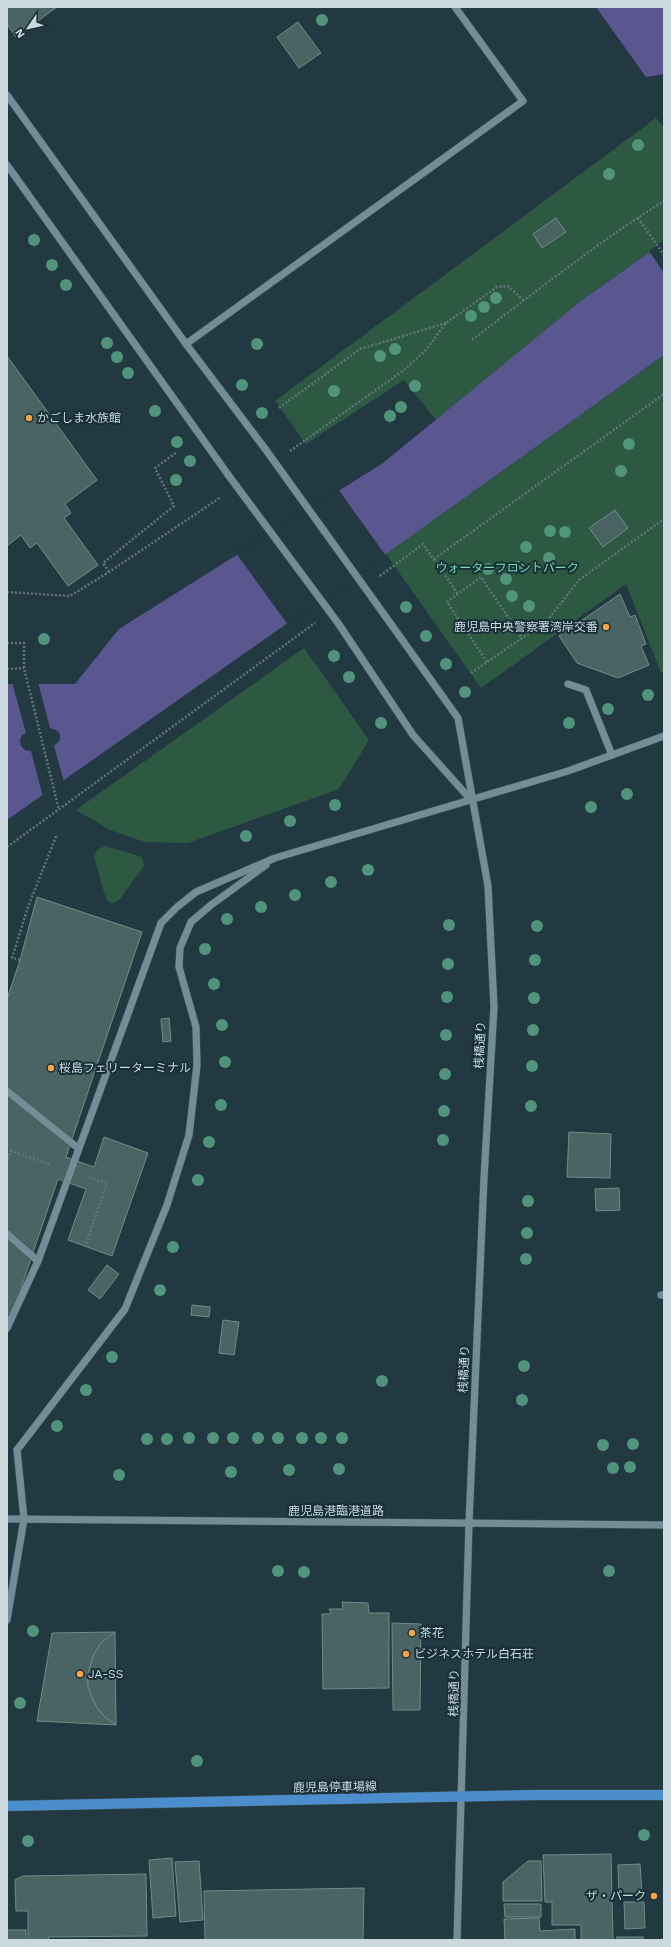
<svg xmlns="http://www.w3.org/2000/svg" width="671" height="1947" font-family="'Work Sans','Noto Sans JP',sans-serif">
<style>
.green{fill:#2d5943}
.water{fill:#5a5690}
.pier{fill:#223942}
.building{fill:#496463;stroke:#6f8c8a}
.lines{fill:none;stroke-linecap:round;stroke-linejoin:round}
.minor-casing{stroke:#42585f;stroke-width:8}
.major-casing{stroke:#42585f;stroke-width:11}
.path{stroke:#61747c;stroke-width:2.5;stroke-dasharray:2 2;stroke-linecap:butt}
.minor{stroke:#738d97;stroke-width:7}
.major{stroke:#4c8dce;stroke-width:10}
.minor-bridge-casing{stroke:#42585f;stroke-width:8;stroke-linecap:butt}
.minor-bridge{stroke:#738d97;stroke-width:7}
.tree{fill:#50947c}
.poi-dot{fill:#f5a345;stroke:#172f37;stroke-width:1.5}
.labels{text-anchor:middle;stroke-width:4;stroke-linejoin:round;paint-order:stroke}
.poi-label{font-size:12px;fill:#cbd9de;stroke:#172f37;text-anchor:start}
.park-label{font-size:12px;fill:#76deab;stroke:#172f37}
.street-label{font-size:12px;fill:#cbd9de;stroke:#172f37}
</style>
<rect width="100%" height="100%" fill="#223942"/>
<g class="green">
<polygon points="656,118 664,128 664,242 582,300 436,420 404,380 306,444 275,401"/>
<polygon points="664,355 664,671 661,673 626,584 481,688 386,554"/>
<polygon points="304,648 369,740 339,789 188,843 145,842 110,830 76,810"/>
<polygon points="105,846 139,856 143,859 144,866 119,900 112,904 106,899 94,857 97,850"/>
</g>
<g class="water">
<polygon points="596,7 664,7 664,74 646,77"/>
<polygon points="664,242 664,355 386,554 7,820 7,684 75,684 119,629 383,463 582,300"/>
</g>
<g class="pier">
<polygon points="664,240 664,273 649,251"/>
<polygon points="338,489 386,556 288,625 236,553"/>
<polygon points="12,682 38,682 50,728 58,731 60,735 60,740 54,746 64,782 43,797 31,751 25,750 21,746 20,740 22,735 26,733"/>
</g>
<g class="building">
<polygon points="7,7 57,7 16,37 7,24"/>
<polygon points="298,22 321,53 299,68 277,37"/>
<polygon points="556,218 566,232 542,248 533,234"/>
<polygon points="7,356 97,480 65,504 71,513 64,518 98,565 68,586 37,543 30,548 21,535 7,546"/>
<polygon points="615,510 628,528 603,547 589,528"/>
<polygon points="620,594 630,617 635,615 646,644 641,646 649,665 618,678 577,663 559,636"/>
<polygon points="37,897 142,932 66,1157 94,1167 104,1137 148,1153 112,1256 68,1240 86,1189 58,1179 7,1329 7,999 20,960"/>
<polygon points="169,1018 171,1041 163,1042 161,1019"/>
<polygon points="569,1132 611,1134 610,1178 567,1177"/>
<polygon points="619,1188 620,1210 596,1211 595,1189"/>
<polygon points="107,1265 119,1274 100,1299 88,1290"/>
<polygon points="192,1305 210,1307 209,1317 191,1315"/>
<polygon points="223,1320 239,1322 234,1355 219,1353"/>
<polygon points="342,1602 368,1603 369,1613 389,1613 389,1688 323,1689 322,1614 331,1614 329,1609 343,1609"/>
<polygon points="392,1623 421,1624 420,1710 393,1710"/>
<polygon points="115,1632 101,1643 94,1654 88,1673 88,1686 92,1698 98,1709 105,1717 116,1725 37,1721 52,1633"/>
<polygon points="115,1632 116,1725 105,1717 98,1709 92,1698 88,1686 88,1673 94,1654 101,1643"/>
<polygon points="611,1854 613,1940 581,1940 581,1925 552,1925 552,1902 545,1902 543,1855"/>
<polygon points="172,1858 176,1916 153,1918 149,1860"/>
<polygon points="199,1861 203,1920 180,1922 175,1862"/>
<polygon points="528,1861 541,1861 542,1901 503,1901 503,1882"/>
<polygon points="640,1864 642,1895 619,1896 618,1865"/>
<polygon points="146,1874 147,1936 48,1937 49,1940 28,1940 28,1911 16,1911 15,1880 23,1876"/>
<polygon points="364,1888 363,1940 205,1940 204,1891"/>
<polygon points="624,1902 644,1902 645,1928 625,1929"/>
<polygon points="504,1904 541,1904 541,1917 505,1917"/>
<polygon points="539,1918 540,1931 575,1929 575,1940 505,1940 504,1919"/>
<rect x="7" y="1930" width="19" height="10"/>
<rect x="617" y="1937" width="26" height="3"/>
</g>
<g class="lines">
<defs>
<g id="minor">
<polyline points="7,95 186,344 266,450"/>
<polyline points="7,165 229,476"/>
<polyline points="186,344 523,101 455,7"/>
<polyline points="373,599 458,718 488,886 494,1007 484,1178 469,1523 457,1940"/>
<polyline points="338,623 413,735 472,801"/>
<polyline points="568,684 586,690 612,755"/>
<polyline points="7,1091 78,1148"/>
<polyline points="7,1234 38,1261"/>
<polyline points="661,1295 664,1295"/>
<polyline points="7,1328 38,1261 161,923 177,907 196,892 275,858 568,771 664,736"/>
<polyline points="7,1519 664,1525"/>
<polyline points="7,1620 24,1519 17,1450 125,1309 167,1205 189,1135 197,1065 196,1027 179,967 180,948 191,922 211,905 266,865"/>
</g>
<polyline id="major" points="7,1806 535,1795 664,1795"/>
</defs>
<use href="#minor" class="minor-casing"/>
<use href="#major" class="major-casing"/>
<g class="path">
<polyline points="638,218 664,255"/>
<path d="M472,340C535,292 597,243 664,201"/>
<polyline points="279,408 360,349 446,323"/>
<polyline points="290,451 404,370 426,350 446,323 497,287 508,286 524,301"/>
<polyline points="434,559 664,394"/>
<polyline points="109,572 103,563 174,506 155,468 177,452"/>
<polyline points="380,576 423,544 458,594"/>
<polyline points="7,592 70,596 109,572 221,497"/>
<polyline points="7,643 24,643 24,668 59,810"/>
<polyline points="487,662 447,602 481,577 522,638"/>
<polyline points="7,669 24,668"/>
<polyline points="471,673 547,621 579,580 664,519"/>
<polyline points="7,847 315,623"/>
<polyline points="20,960 12,958 28,907 57,834"/>
<polyline points="7,1163 11,1151 52,1165"/>
<polyline points="85,1247 107,1183 89,1177"/>
</g>
<use href="#minor" class="minor"/>
<use href="#major" class="major"/>
<defs>
<g id="minor-bridge">
<polyline points="266,450 373,599"/>
<polyline points="229,476 338,623"/>
</g>
</defs>
<use href="#minor-bridge" class="minor-bridge-casing"/>
<use href="#minor-bridge" class="minor-bridge"/>
</g>
<g class="tree">
<circle cx="322" cy="20" r="6"/>
<circle cx="638" cy="145" r="6"/>
<circle cx="609" cy="174" r="6"/>
<circle cx="34" cy="240" r="6"/>
<circle cx="52" cy="265" r="6"/>
<circle cx="66" cy="285" r="6"/>
<circle cx="496" cy="298" r="6"/>
<circle cx="484" cy="307" r="6"/>
<circle cx="471" cy="316" r="6"/>
<circle cx="107" cy="343" r="6"/>
<circle cx="257" cy="344" r="6"/>
<circle cx="395" cy="349" r="6"/>
<circle cx="380" cy="356" r="6"/>
<circle cx="117" cy="357" r="6"/>
<circle cx="128" cy="373" r="6"/>
<circle cx="242" cy="385" r="6"/>
<circle cx="415" cy="386" r="6"/>
<circle cx="334" cy="391" r="6"/>
<circle cx="401" cy="407" r="6"/>
<circle cx="155" cy="411" r="6"/>
<circle cx="262" cy="413" r="6"/>
<circle cx="390" cy="416" r="6"/>
<circle cx="177" cy="442" r="6"/>
<circle cx="629" cy="444" r="6"/>
<circle cx="190" cy="461" r="6"/>
<circle cx="621" cy="471" r="6"/>
<circle cx="176" cy="480" r="6"/>
<circle cx="550" cy="531" r="6"/>
<circle cx="565" cy="532" r="6"/>
<circle cx="526" cy="547" r="6"/>
<circle cx="549" cy="558" r="6"/>
<circle cx="518" cy="567" r="6"/>
<circle cx="488" cy="569" r="6"/>
<circle cx="506" cy="579" r="6"/>
<circle cx="512" cy="596" r="6"/>
<circle cx="529" cy="606" r="6"/>
<circle cx="406" cy="607" r="6"/>
<circle cx="426" cy="636" r="6"/>
<circle cx="44" cy="639" r="6"/>
<circle cx="334" cy="656" r="6"/>
<circle cx="446" cy="664" r="6"/>
<circle cx="349" cy="677" r="6"/>
<circle cx="465" cy="692" r="6"/>
<circle cx="648" cy="695" r="6"/>
<circle cx="608" cy="709" r="6"/>
<circle cx="381" cy="723" r="6"/>
<circle cx="569" cy="723" r="6"/>
<circle cx="627" cy="794" r="6"/>
<circle cx="335" cy="805" r="6"/>
<circle cx="591" cy="807" r="6"/>
<circle cx="290" cy="821" r="6"/>
<circle cx="246" cy="836" r="6"/>
<circle cx="368" cy="870" r="6"/>
<circle cx="331" cy="882" r="6"/>
<circle cx="295" cy="895" r="6"/>
<circle cx="261" cy="907" r="6"/>
<circle cx="227" cy="919" r="6"/>
<circle cx="449" cy="925" r="6"/>
<circle cx="537" cy="926" r="6"/>
<circle cx="205" cy="949" r="6"/>
<circle cx="535" cy="960" r="6"/>
<circle cx="448" cy="964" r="6"/>
<circle cx="214" cy="984" r="6"/>
<circle cx="447" cy="997" r="6"/>
<circle cx="534" cy="998" r="6"/>
<circle cx="222" cy="1025" r="6"/>
<circle cx="533" cy="1030" r="6"/>
<circle cx="446" cy="1035" r="6"/>
<circle cx="225" cy="1062" r="6"/>
<circle cx="532" cy="1066" r="6"/>
<circle cx="445" cy="1074" r="6"/>
<circle cx="221" cy="1105" r="6"/>
<circle cx="531" cy="1106" r="6"/>
<circle cx="444" cy="1111" r="6"/>
<circle cx="443" cy="1140" r="6"/>
<circle cx="209" cy="1142" r="6"/>
<circle cx="198" cy="1180" r="6"/>
<circle cx="528" cy="1201" r="6"/>
<circle cx="527" cy="1233" r="6"/>
<circle cx="173" cy="1247" r="6"/>
<circle cx="526" cy="1259" r="6"/>
<circle cx="160" cy="1290" r="6"/>
<circle cx="112" cy="1357" r="6"/>
<circle cx="524" cy="1366" r="6"/>
<circle cx="382" cy="1381" r="6"/>
<circle cx="86" cy="1390" r="6"/>
<circle cx="522" cy="1400" r="6"/>
<circle cx="57" cy="1426" r="6"/>
<circle cx="189" cy="1438" r="6"/>
<circle cx="213" cy="1438" r="6"/>
<circle cx="233" cy="1438" r="6"/>
<circle cx="258" cy="1438" r="6"/>
<circle cx="278" cy="1438" r="6"/>
<circle cx="302" cy="1438" r="6"/>
<circle cx="321" cy="1438" r="6"/>
<circle cx="342" cy="1438" r="6"/>
<circle cx="147" cy="1439" r="6"/>
<circle cx="167" cy="1439" r="6"/>
<circle cx="633" cy="1444" r="6"/>
<circle cx="603" cy="1445" r="6"/>
<circle cx="630" cy="1467" r="6"/>
<circle cx="613" cy="1468" r="6"/>
<circle cx="339" cy="1469" r="6"/>
<circle cx="289" cy="1470" r="6"/>
<circle cx="231" cy="1472" r="6"/>
<circle cx="119" cy="1475" r="6"/>
<circle cx="278" cy="1571" r="6"/>
<circle cx="609" cy="1571" r="6"/>
<circle cx="304" cy="1572" r="6"/>
<circle cx="33" cy="1631" r="6"/>
<circle cx="20" cy="1703" r="6"/>
<circle cx="197" cy="1761" r="6"/>
<circle cx="644" cy="1835" r="6"/>
<circle cx="28" cy="1841" r="6"/>
</g>
<g class="poi-dot">
<circle cx="29" cy="418" r="4"/>
<circle cx="606" cy="627" r="4"/>
<circle cx="51" cy="1068" r="4"/>
<circle cx="412" cy="1633" r="4"/>
<circle cx="406" cy="1654" r="4"/>
<circle cx="80" cy="1674" r="4"/>
<circle cx="654" cy="1896" r="4"/>
</g>
<g class="labels">
<g class="poi-label">
<text x="37" y="422">かごしま水族館</text>
<text x="598" y="631" text-anchor="end">鹿児島中央警察署湾岸交番</text>
<text x="59" y="1072">桜島フェリーターミナル</text>
<text x="420" y="1637">茶花</text>
<text x="414" y="1658">ビジネスホテル白石荘</text>
<text x="88" y="1678">JA-SS</text>
<text x="646" y="1900" text-anchor="end">ザ・パーク</text>
</g>
<g class="park-label">
<text x="507" y="572">ウォーターフロントパーク</text>
</g>
<g class="street-label">
<text transform="translate(480 1045) rotate(-87)" y="4">桟橋通り</text>
<text transform="translate(464 1369) rotate(-87)" y="4">桟橋通り</text>
<text x="336" y="1515">鹿児島港臨港道路</text>
<text transform="translate(454 1693) rotate(-89)" y="4">桟橋通り</text>
<text transform="translate(335 1787) rotate(-1)" y="4">鹿児島停車場線</text>
</g>
</g>
<rect width="671" height="1947" fill="none" stroke="#cbd9de" stroke-width="16"/>
<g transform="translate(28 28) rotate(236)" stroke="#172f37" stroke-width="3" paint-order="stroke">
<path d="M0-3L7 15L0 10L-7 15Z" fill="#cbd9de"/>
<text y="-6" font-size="11" font-weight="bold" text-anchor="middle" fill="#cbd9de">N</text>
</g>
</svg>
